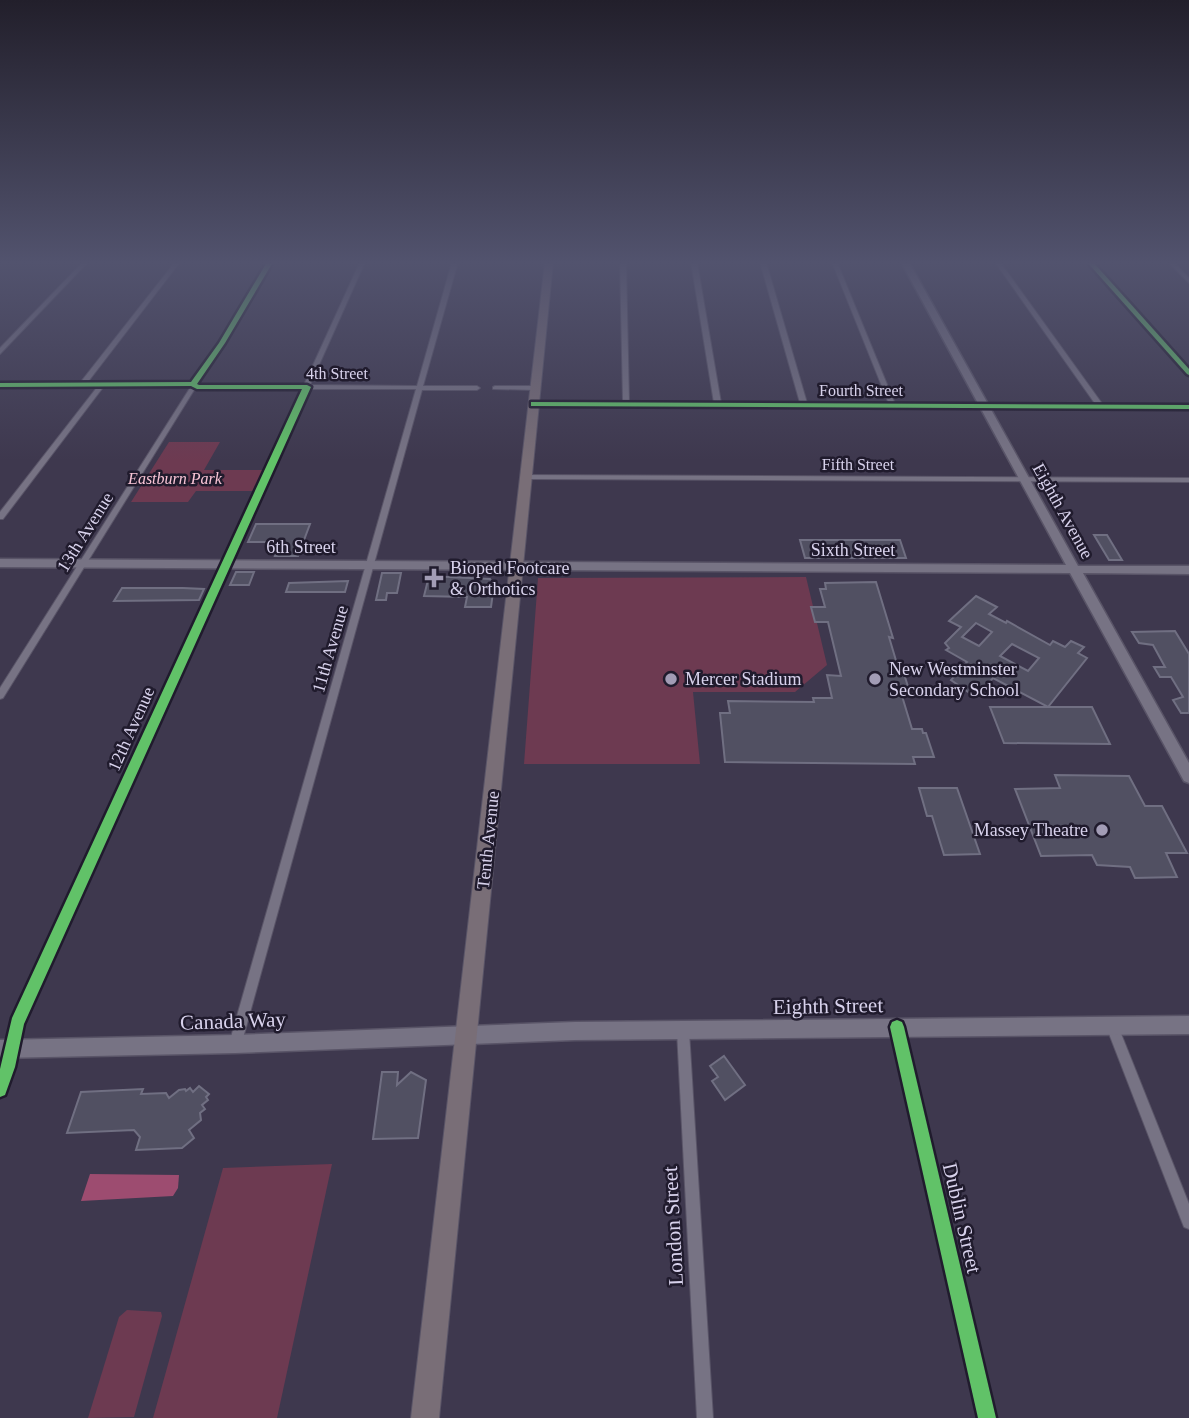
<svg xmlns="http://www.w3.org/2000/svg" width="1189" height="1418" font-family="'Times New Roman',serif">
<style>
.green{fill:#6d3a51}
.forest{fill:#9d4c70}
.building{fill:#515062;stroke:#706f82;stroke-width:2;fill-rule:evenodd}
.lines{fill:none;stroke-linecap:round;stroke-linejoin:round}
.street-casing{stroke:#595467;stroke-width:2}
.secondary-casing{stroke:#595467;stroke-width:3}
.primary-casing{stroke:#595467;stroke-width:2}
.street{fill:#777384;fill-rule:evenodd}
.secondary{fill:#777384;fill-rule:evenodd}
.primary{fill:#796e77;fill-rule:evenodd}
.cycleway-casing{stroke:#201b2d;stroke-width:5}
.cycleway{fill:#61c268;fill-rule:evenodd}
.poi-dot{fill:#a29cb5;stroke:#201b2d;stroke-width:2.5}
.labels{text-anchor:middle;stroke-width:5;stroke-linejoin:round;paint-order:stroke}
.far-street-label{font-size:16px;fill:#d8d2ec;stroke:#201b2d}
.far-park-label{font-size:16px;font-style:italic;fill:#f9c5d6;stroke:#201b2d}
.street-label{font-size:18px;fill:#d8d2ec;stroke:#201b2d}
.poi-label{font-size:18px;fill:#d8d2ec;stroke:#201b2d;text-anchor:start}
.near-street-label{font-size:21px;fill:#d8d2ec;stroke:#201b2d}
</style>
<rect width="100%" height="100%" fill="#3e384e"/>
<g class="green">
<polygon points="169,442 220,442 204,470 264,470 254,491 196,491 188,502 131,502"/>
<polygon points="806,577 827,665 795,692 693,692 700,764 524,764 538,578"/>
<polygon points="332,1164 277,1418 153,1418 223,1168"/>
<polygon points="127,1310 161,1312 162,1316 134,1417 88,1418 119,1317"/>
</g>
<polygon class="forest" points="90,1174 179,1175 178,1188 173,1196 81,1201"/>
<g class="building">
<polygon points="256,524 310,524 298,556 275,556 281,542 248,542"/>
<polygon points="1094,535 1107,535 1122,560 1109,560"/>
<polygon points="800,540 900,540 906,558 805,558"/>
<polygon points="236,572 254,572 249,585 230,585"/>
<polygon points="382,573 401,573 397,593 387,593 386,600 376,600"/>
<polygon points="429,576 490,579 494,585 491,607 465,607 467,597 424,596"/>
<polygon points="348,581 345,592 286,592 289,583"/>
<polygon points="876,582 893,638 889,637 900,674 904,674 911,696 902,696 912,729 922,729 923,733 926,733 934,757 913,757 915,764 725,762 720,713 730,713 728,701 814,702 813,698 832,698 827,675 841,676 828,622 815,622 811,607 825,607 820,589 826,589 825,583"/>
<polygon points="122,588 183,588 204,589 199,600 114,601"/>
<path d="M976,596L997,607L989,614L1006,623L1007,621L1050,645L1053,641L1065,647L1071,641L1084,647L1078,653L1087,658L1048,707L993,678L978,695L973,692L971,694L951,680L967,662L946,650L949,648L945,643L961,627L949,621ZM976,623L992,632L979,646L962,637ZM1012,644L1039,658L1028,671L1000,656Z"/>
<polygon points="1175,631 1189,654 1189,713 1181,713 1173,700 1183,697 1171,677 1160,677 1154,667 1165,667 1153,645 1139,643 1132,632"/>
<polygon points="990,707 1092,707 1110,744 1004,743"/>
<polygon points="1055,775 1129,776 1145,806 1162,806 1187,853 1166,853 1177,877 1135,878 1130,867 1097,865 1092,855 1041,856 1015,789 1060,788"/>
<polygon points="919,788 957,788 980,854 944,855 932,816 927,816"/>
<polygon points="724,1056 745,1085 725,1100 712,1081 718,1077 710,1066"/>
<polygon points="382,1072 398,1072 397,1085 411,1072 426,1080 418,1138 373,1139"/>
<polygon points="199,1086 209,1094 206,1097 208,1100 202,1105 205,1109 200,1113 201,1120 189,1130 194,1138 182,1148 136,1150 140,1137 134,1130 67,1133 81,1092 143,1089 141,1094 166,1093 169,1098 179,1090 185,1089 186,1091 190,1088 193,1092"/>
</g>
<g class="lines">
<defs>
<g id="street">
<polygon points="83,262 88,262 0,354 0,348"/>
<polygon points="175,262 180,262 87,383 191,382 219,343 267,262 272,262 225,343 195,385 104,386 3,519 0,519 0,512 98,386 0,387 0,383 80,383"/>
<polygon points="360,262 365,262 310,385 417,386 452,262 458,262 423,386 477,386 480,388 477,390 422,390 240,1049 235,1050 230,1049 229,1044 416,389 309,389 23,1023 15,1067 5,1095 0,1097 0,1071 13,1019 302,389 204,388 194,390 3,698 0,699 0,688 190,388 204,384 304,385"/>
<polygon points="620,262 626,262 629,402 714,403 691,262 697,262 721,403 800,403 760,262 766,262 807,403 889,404 832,262 837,262 895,404 1096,405 995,262 1000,262 1103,405 1189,405 1189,409 532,405 531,404 534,402 623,402"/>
<polygon points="1088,262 1093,262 1189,369 1189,375 1187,374"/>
<polygon points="1168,262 1173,262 1189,278 1189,283"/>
<polygon points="495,386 535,386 538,388 535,390 493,389 493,387"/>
<polygon points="523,475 1189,478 1189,482 526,479 523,479"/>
<polygon points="1112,1020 1116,1022 1118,1026 1189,1204 1189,1229 1184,1227 1182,1222 1106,1026 1108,1022"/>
<polygon points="897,1021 902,1023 903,1027 995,1418 979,1418 891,1027 892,1023"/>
<polygon points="683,1025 688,1027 689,1031 713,1418 697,1418 677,1031 678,1027"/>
</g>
<g id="secondary">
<polygon points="901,262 909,262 1078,566 1189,566 1189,574 1083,573 1189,763 1189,783 1184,781 1070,573 0,567 0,559 1066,565"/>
<polygon points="1189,1016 1189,1034 575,1040 235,1053 0,1058 0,1040 235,1035 575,1022"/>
</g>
<polygon id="primary" points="545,262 553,262 439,1418 411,1418"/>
</defs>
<use href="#street" class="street-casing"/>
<use href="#secondary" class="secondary-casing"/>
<use href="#primary" class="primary-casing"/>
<use href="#street" class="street"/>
<use href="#secondary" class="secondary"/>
<use href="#primary" class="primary"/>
<defs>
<g id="cycleway">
<polygon points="267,262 273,262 225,343 197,384 199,385 307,385 311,387 24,1024 15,1067 5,1095 0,1097 0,1069 12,1018 302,389 197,389 191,386 0,387 0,383 191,382 219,343"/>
<polygon points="1087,262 1093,262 1189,369 1189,375 1187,374"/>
<polygon points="531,402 1189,405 1189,409 534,406 531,406"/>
<polygon points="897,1020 902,1022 904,1027 996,1418 978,1418 890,1027 892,1022"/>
</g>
</defs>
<use href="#cycleway" class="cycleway-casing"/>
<use href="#cycleway" class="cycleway"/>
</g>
<linearGradient id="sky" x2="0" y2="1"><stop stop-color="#221f2b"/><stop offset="0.57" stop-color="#52536e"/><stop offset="1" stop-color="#52536e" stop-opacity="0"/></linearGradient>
<rect width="1189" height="461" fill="url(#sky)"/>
<g class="poi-dot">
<path d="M430.5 567.5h7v7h7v7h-7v7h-7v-7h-7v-7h7z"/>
<circle cx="671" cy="679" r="7"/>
<circle cx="875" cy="679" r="7"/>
<circle cx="1102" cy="830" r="7"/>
</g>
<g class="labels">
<g class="far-street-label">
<text x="337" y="379">4th Street</text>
<text x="861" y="396">Fourth Street</text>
<text x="858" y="470">Fifth Street</text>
</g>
<g class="far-park-label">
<text x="175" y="484">Eastburn Park</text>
</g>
<g class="street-label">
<text transform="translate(1063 511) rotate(61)" y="6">Eighth Avenue</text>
<text transform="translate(85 532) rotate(-58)" y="6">13th Avenue</text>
<text x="301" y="553">6th Street</text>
<text x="853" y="556">Sixth Street</text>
<text transform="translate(330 649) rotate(-74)" y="6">11th Avenue</text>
<text transform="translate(131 729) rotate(-66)" y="6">12th Avenue</text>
<text transform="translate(488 840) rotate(-84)" y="6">Tenth Avenue</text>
</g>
<g class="poi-label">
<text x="450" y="574">Bioped Footcare<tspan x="450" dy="21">&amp; Orthotics</tspan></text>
<text x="889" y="675">New Westminster<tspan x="889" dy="21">Secondary School</tspan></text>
<text x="685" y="685">Mercer Stadium</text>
<text x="1088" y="836" text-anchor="end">Massey Theatre</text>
</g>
<g class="near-street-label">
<text transform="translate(828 1006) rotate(-1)" y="7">Eighth Street</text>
<text transform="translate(233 1021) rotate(-2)" y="7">Canada Way</text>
<text transform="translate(962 1218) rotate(77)" y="7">Dublin Street</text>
<text transform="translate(673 1226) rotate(-93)" y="7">London Street</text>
</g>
</g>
</svg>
